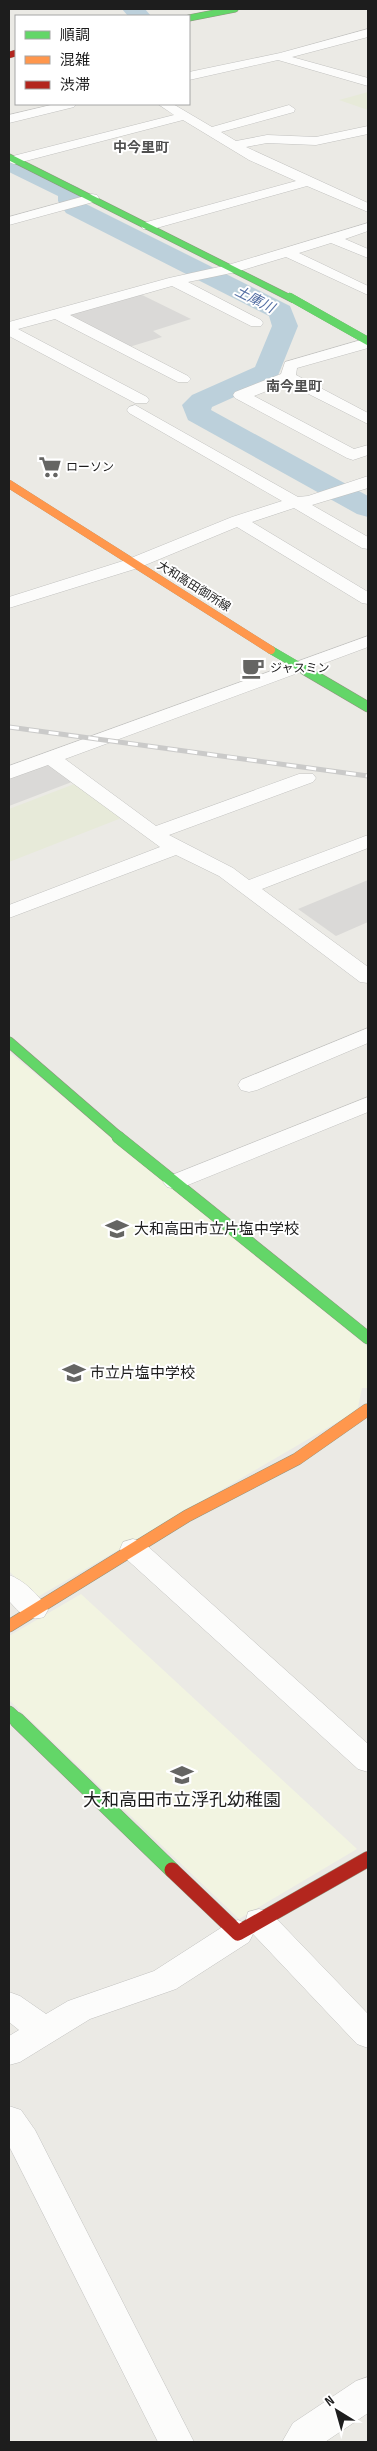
<svg xmlns="http://www.w3.org/2000/svg" width="377" height="2451" font-family="'Sofia Sans Condensed','Noto Sans JP',sans-serif">
<style>
.residential{fill:#dad9d7}
.education{fill:#f2f4e1}
.farmland{fill:#e7ead9}
.lines{fill:none;stroke-linecap:round;stroke-linejoin:round}
.river{fill:#bcd0db;fill-rule:evenodd}
.street-casing{stroke:#c2c2c0;stroke-width:1}
.fast-far4-casing{stroke:#8f937f;stroke-width:7}
.fast-far3-casing{stroke:#8f937f;stroke-width:8}
.fast-far2-casing{stroke:#8f937f;stroke-width:11}
.fast-far1-casing{stroke:#8f937f;stroke-width:13}
.fast-casing{stroke:#8f937f;stroke-width:16}
.slow-far1-casing{stroke:#8f937f;stroke-width:8}
.slow-casing{stroke:#8f937f;stroke-width:13}
.jam-far1-casing{stroke:#8f937f;stroke-width:7}
.jam-casing{stroke:#8f937f;stroke-width:16}
.street{fill:#fcfcfb;fill-rule:evenodd}
.fast-far4{stroke:#63d668;stroke-width:6}
.fast-far3{stroke:#63d668;stroke-width:8}
.fast-far2{stroke:#63d668;stroke-width:10}
.fast-far1{stroke:#63d668;stroke-width:12}
.fast{stroke:#63d668;stroke-width:15}
.slow-far1{stroke:#ff974d;stroke-width:8}
.slow{stroke:#ff974d;stroke-width:12}
.jam-far1{stroke:#b3261e;stroke-width:6}
.jam{stroke:#b3261e;stroke-width:15}
.rail-casing{stroke:#cacac9;stroke-width:5}
.rail{stroke:#fff;stroke-width:3;stroke-dasharray:10;stroke-linecap:butt}
.labels{text-anchor:middle;stroke-width:4;stroke-linejoin:round;paint-order:stroke}
.far-poi-label{font-size:12px;fill:#1d1d1d;stroke:#fff;text-anchor:start}
.far-street-label{font-size:12px;fill:#1d1d1d;stroke:#fff}
.far-neighbourhood-label{font-size:14px;font-weight:bold;fill:#505050;stroke:#fff}
.far-water-label{font-size:14px;font-style:italic;fill:#536ea3;stroke:#fff}
.poi-label{font-size:15px;fill:#1d1d1d;stroke:#fff;text-anchor:start}
.near-poi-label{font-size:18px;fill:#1d1d1d;stroke:#fff}
</style>
<rect width="100%" height="100%" fill="#ebeae5"/>
<g class="residential">
<polygon points="138,293 191,319 153,331 162,337 129,347 65,313"/>
<polygon points="51,761 77,780 9,806 9,777"/>
<polygon points="368,880 368,922 336,936 298,909"/>
</g>
<g class="education">
<polygon points="9,1052 368,1347 368,1388 362,1388 358,1407 353,1413 36,1598 9,1571"/>
<polygon points="81,1594 357,1849 239,1919 9,1700 9,1636"/>
</g>
<g class="farmland">
<polygon points="368,92 368,110 339,100"/>
<polygon points="77,783 124,817 9,862 9,809"/>
</g>
<g class="lines">
<g class="river">
<polygon points="122,9 145,9 151,16 128,16"/>
<polygon points="9,156 79,188 84,203 290,306 298,326 277,378 212,407 211,410 368,496 368,517 357,514 188,420 182,405 192,395 255,367 272,326 269,316 66,213 58,201 58,196 9,172"/>
</g>
<defs>
<g id="street">
<polygon points="368,29 368,37 292,57 368,78 368,86 278,60 189,80 189,72 280,53"/>
<polygon points="55,104 76,104 74,107 9,123 9,115"/>
<polygon points="158,104 173,104 212,127 289,105 295,109 294,112 221,132 236,141 267,135 316,137 368,126 368,134 316,145 267,143 246,147 368,203 368,212 307,186 153,229 143,229 141,226 143,223 296,181 249,160 183,120 14,164 9,162 9,157 174,115"/>
<polygon points="92,194 97,195 99,198 97,201 9,225 9,217"/>
<polygon points="368,223 368,231 345,239 368,249 368,258 331,243 299,253 368,286 368,295 286,257 236,272 188,282 261,320 263,323 261,326 251,326 172,286 70,315 188,376 191,379 188,382 178,382 55,319 18,329 147,397 149,400 147,403 135,403 9,336 9,322 169,278 228,265"/>
<polygon points="368,338 368,348 297,368 296,375 368,413 368,424 287,383 254,396 354,449 368,445 368,455 353,460 347,458 235,398 233,395 235,392 281,374 285,362"/>
<polygon points="135,405 298,497 308,496 368,476 368,488 312,505 368,537 368,549 362,548 294,508 252,522 368,592 368,604 362,603 237,527 138,568 9,608 9,597 126,560 232,517 282,501 129,413 127,410 129,407"/>
<polygon points="368,636 368,647 65,759 156,826 299,774 313,774 316,778 313,782 169,835 233,868 249,880 368,835 368,848 262,889 368,967 368,983 360,982 219,876 176,855 9,918 9,905 160,847 48,765 9,779 9,766"/>
<polygon points="368,1028 368,1043 257,1090 249,1092 241,1090 238,1085 241,1080"/>
<polygon points="368,1097 368,1112 183,1187 175,1189 167,1187 163,1182 167,1177"/>
<polygon points="133,1539 143,1542 368,1744 368,1772 358,1769 123,1556 120,1549 123,1542"/>
<path d="M9,1575C24,1580 40,1596 48,1610L44,1617C27,1622 20,1613 9,1601Z"/>
<polygon points="259,1909 270,1912 368,2014 368,2048 357,2044 253,1934 249,1942 176,1989 90,2019 20,2062 9,2065 9,2036 19,2030 9,2022 9,1992 20,1996 46,2014 68,2001 154,1971 227,1924 238,1920 245,1923 248,1912"/>
<polygon points="9,2106 21,2110 35,2130 194,2442 158,2442 9,2146"/>
<polygon points="368,2377 368,2413 325,2442 282,2442 293,2423 356,2381"/>
</g>
<g id="fast-far4">
<polyline points="189,18 235,9"/>
<polyline points="9,157 292,299"/>
</g>
<g id="fast-far3">
<polyline points="290,297 368,341"/>
<polyline points="271,650 307,671"/>
</g>
<g id="fast-far2">
<polyline points="305,670 368,707"/>
<polyline points="9,1042 120,1138"/>
</g>
<g id="fast-far1">
<polyline points="118,1137 368,1338"/>
<polyline points="9,1712 19,1721"/>
</g>
<polyline id="fast" points="17,1720 172,1870"/>
<polyline id="slow-far1" points="9,484 271,650"/>
<polyline id="slow" points="9,1626 187,1516 297,1459 367,1410"/>
<polyline id="jam-far1" points="9,55 16,53"/>
<polyline id="jam" points="172,1870 238,1933 368,1859"/>
</defs>
<use href="#street" class="street-casing"/>
<use href="#fast-far4" class="fast-far4-casing"/>
<use href="#fast-far3" class="fast-far3-casing"/>
<use href="#fast-far2" class="fast-far2-casing"/>
<use href="#fast-far1" class="fast-far1-casing"/>
<use href="#fast" class="fast-casing"/>
<use href="#slow-far1" class="slow-far1-casing"/>
<use href="#slow" class="slow-casing"/>
<use href="#jam-far1" class="jam-far1-casing"/>
<use href="#jam" class="jam-casing"/>
<use href="#street" class="street"/>
<use href="#fast-far4" class="fast-far4"/>
<use href="#fast-far3" class="fast-far3"/>
<use href="#fast-far2" class="fast-far2"/>
<use href="#fast-far1" class="fast-far1"/>
<use href="#fast" class="fast"/>
<use href="#slow-far1" class="slow-far1"/>
<use href="#slow" class="slow"/>
<use href="#jam-far1" class="jam-far1"/>
<use href="#jam" class="jam"/>
<defs>
<polyline id="rail" points="9,727 368,776"/>
</defs>
<use href="#rail" class="rail-casing"/>
<use href="#rail" class="rail"/>
</g>
<defs>
<symbol id="supermarket-bare" viewBox="-9 -9 18 18"><path d="M-6-5.5h2.5l.6 2H6L4.5 2H-2.5L-4.4-4H-6ZM-1.5 3.2a1.3 1.3 0 1 0 .1 0ZM3 3.2a1.3 1.3 0 1 0 .1 0Z" fill="#656563" stroke="#fff" stroke-width="2.5" paint-order="stroke"/></symbol>
<symbol id="cafe-bare" viewBox="-9 -9 18 18"><path d="M-5.5-4.5H6V0H3Q3 3.5 0 3.5H-2.5Q-5.5 3.5-5.5 0ZM3-3.2v2h1.7v-2ZM-6 4.5H4V6H-6Z" fill="#656563" stroke="#fff" stroke-width="2.5" paint-order="stroke"/></symbol>
<symbol id="school-bare" viewBox="-9 -9 18 18"><path d="M0-5L7-2L0 1L-7-2ZM-4 1L0 2.5L4 1V4Q0 6-4 4Z" fill="#656563" stroke="#fff" stroke-width="2.5" paint-order="stroke"/></symbol>
</defs>
<g fill-rule="evenodd">
<use href="#supermarket-bare" x="34" y="451" width="32" height="32"/>
<use href="#cafe-bare" x="237" y="652" width="32" height="32"/>
<use href="#school-bare" x="101" y="1213" width="32" height="32"/>
<use href="#school-bare" x="58" y="1357" width="32" height="32"/>
<use href="#school-bare" x="166" y="1759" width="32" height="32"/>
</g>
<g class="labels">
<g class="far-poi-label">
<text x="66" y="471">ローソン</text>
<text x="270" y="672">ジャスミン</text>
</g>
<g class="far-street-label">
<text transform="translate(194 586) rotate(32)" y="4">大和高田御所線</text>
</g>
<g class="far-neighbourhood-label">
<text x="141" y="152">中今里町</text>
<text x="294" y="391">南今里町</text>
</g>
<g class="far-water-label">
<text transform="translate(255 299) rotate(27)" y="5">土庫川</text>
</g>
<g class="poi-label">
<text x="134" y="1234">大和高田市立片塩中学校</text>
<text x="90" y="1378">市立片塩中学校</text>
</g>
<g class="near-poi-label">
<text x="182" y="1806">大和高田市立浮孔幼稚園</text>
</g>
</g>
<rect width="377" height="2451" fill="none" stroke="#1d1d1d" stroke-width="20"/>
<rect x="15" y="15" width="175" height="90" fill="#ffffff" stroke="#a5a5a5"/>
<rect x="25" y="31" width="25" height="8" fill="#63d668" stroke="#a5a5a5"/>
<text x="60" y="40" font-size="15" fill="#1d1d1d">順調</text>
<rect x="25" y="56" width="25" height="8" fill="#ff974d" stroke="#a5a5a5"/>
<text x="60" y="65" font-size="15" fill="#1d1d1d">混雑</text>
<rect x="25" y="81" width="25" height="8" fill="#b3261e" stroke="#a5a5a5"/>
<text x="60" y="90" font-size="15" fill="#1d1d1d">渋滞</text>
<g transform="translate(337 2411) rotate(323)" stroke="#ffffff" stroke-width="4" paint-order="stroke">
<path d="M0-4L9 19L0 12L-9 19Z" fill="#1d1d1d"/>
<text y="-8" font-size="14" font-weight="bold" text-anchor="middle" fill="#1d1d1d">N</text>
</g>
</svg>
